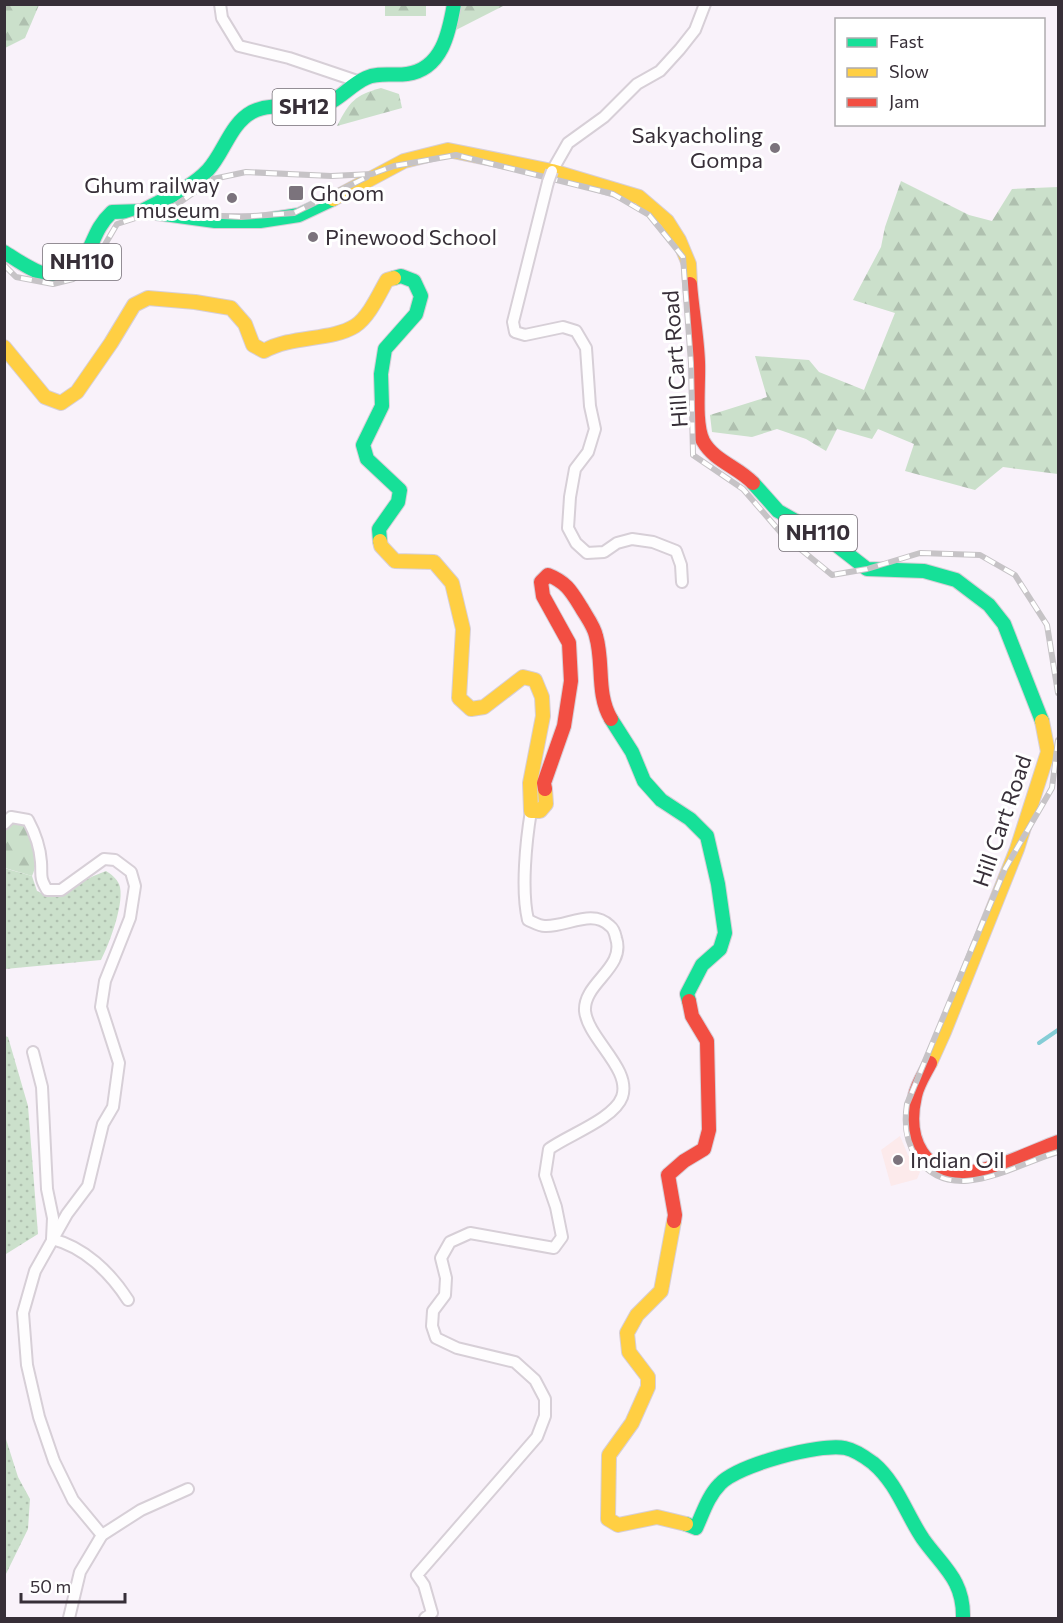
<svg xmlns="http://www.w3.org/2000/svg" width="1063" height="1623" font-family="Commissioner,sans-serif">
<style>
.commercial{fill:#fceaeb}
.grass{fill:url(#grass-dots)}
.forest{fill:url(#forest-firs)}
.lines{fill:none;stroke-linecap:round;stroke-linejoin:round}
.stream{stroke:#85cdd6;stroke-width:4}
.street-casing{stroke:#d7cfd7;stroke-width:14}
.fast-casing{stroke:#d7cfd7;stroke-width:16}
.slow-casing{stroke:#d7cfd7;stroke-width:16}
.jam-casing{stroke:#d7cfd7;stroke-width:16}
.street{stroke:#fefdfe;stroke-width:10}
.fast{stroke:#16e098;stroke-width:14}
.slow{stroke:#ffcf43;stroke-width:14}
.jam{stroke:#f24e42;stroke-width:14}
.rail-casing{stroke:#c6c3c6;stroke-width:6}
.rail{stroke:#fff;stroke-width:4;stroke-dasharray:11;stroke-linecap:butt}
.street-bridge-casing{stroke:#d7cfd7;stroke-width:14;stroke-linecap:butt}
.street-bridge{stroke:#fefdfe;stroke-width:10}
.poi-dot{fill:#7b737c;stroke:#fff;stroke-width:2}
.labels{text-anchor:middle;stroke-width:6;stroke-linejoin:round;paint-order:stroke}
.shield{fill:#fff;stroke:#736d74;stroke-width:1.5}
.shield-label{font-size:21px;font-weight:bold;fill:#372f38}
.poi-label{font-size:22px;fill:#372f38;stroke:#fff;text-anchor:start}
.street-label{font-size:22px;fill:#372f38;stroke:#fff}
</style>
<defs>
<pattern id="grass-dots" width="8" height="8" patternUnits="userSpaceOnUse" patternTransform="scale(1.5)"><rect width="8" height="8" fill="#cbe0cb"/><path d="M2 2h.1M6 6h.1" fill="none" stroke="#afc0af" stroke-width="1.8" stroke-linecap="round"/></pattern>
<pattern id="forest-firs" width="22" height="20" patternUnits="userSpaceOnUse" patternTransform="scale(1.5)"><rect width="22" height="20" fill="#cbe0cb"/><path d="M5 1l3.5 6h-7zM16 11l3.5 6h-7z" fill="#afc0af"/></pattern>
</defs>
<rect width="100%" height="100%" fill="#f9f2fa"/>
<polygon class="commercial" points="900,1136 908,1155 920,1172 917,1179 891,1186 881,1150"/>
<g class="grass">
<path d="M4,868L32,876L37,891C58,902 62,894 80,883C88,878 98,874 106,871C111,874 117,879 119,884C126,900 109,945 101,960L5,969Z"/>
<polygon points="5,1036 8,1037 28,1106 38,1234 6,1254 5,1257"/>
<polygon points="5,1436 18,1477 30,1499 28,1529 5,1576"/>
</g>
<g class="forest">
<polygon points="5,4 39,5 25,38 5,48"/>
<rect x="385" y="5" width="41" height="11"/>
<polygon points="459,5 505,5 454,31"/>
<path d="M381,88L399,94L402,108L337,126C349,102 355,95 381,88Z"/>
<polygon points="901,181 969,215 992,221 1012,189 1058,187 1058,474 1003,467 975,490 905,471 914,444 878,429 872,439 837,429 826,451 806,439 777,429 752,437 712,432 710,415 767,397 755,356 809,360 819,372 864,390 895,313 853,300 881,247 885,227"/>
<path d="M12,822L26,827C34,844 40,858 32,876L5,868L4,830Z"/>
</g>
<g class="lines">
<polyline class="stream" points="1039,1043 1058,1030"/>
<defs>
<g id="street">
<polyline points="220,4 222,18 239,46 289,58 360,82"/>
<polyline points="552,171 568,143 604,117 637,84 660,71 680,49 695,30 705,4"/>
<polyline points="548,182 513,322 515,332 525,335 563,327 576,331 586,348 590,406 595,429 588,452 575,469 570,497 568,528 576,543 587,553 604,552 617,543 632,539 653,542 676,551 681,565 682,582"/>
<path d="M4,824L11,817L28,820C35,833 40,847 41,862C42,876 39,876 47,890H61L104,859L115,860L131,872L135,886L130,918L105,981L101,1007L119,1063L113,1107L103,1124L88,1186L67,1214L35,1271L23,1313L27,1365L39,1417L54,1461L73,1500L102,1535"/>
<path d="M33,1052L42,1087L47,1189L53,1218L52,1239C84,1247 110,1272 128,1300"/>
<polyline points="69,1618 80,1572 102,1535 141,1510 188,1489"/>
<path d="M425,1618L432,1613L424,1585L417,1575L537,1437L545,1416V1399L535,1380L515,1362L457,1348L436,1338L432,1326L433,1311L445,1295L446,1278L441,1258L450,1242L470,1233L554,1248L562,1237L556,1207L545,1175L549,1149C568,1135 614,1119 622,1097C632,1069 588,1039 585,1011C583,983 626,968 616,938C615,933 614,929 610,926C592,908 567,927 545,926C539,926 533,922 528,920C521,890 526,841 531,811"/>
</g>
<g id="fast">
<path d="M142,211C164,199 190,189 208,170C224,153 230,124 252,112C271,102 294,109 315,107C336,105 348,86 366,78C379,72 393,76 407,74C442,69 449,33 454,4"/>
<path d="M4,252C27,266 61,294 83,260C95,242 94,229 112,212L142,211L215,221H260L299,215L333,199"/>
<polyline points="753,483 778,511 831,541 867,569 924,571 956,580 989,605 1004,624 1042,721"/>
<polyline points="380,541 379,529 398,502 400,490 367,459 363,445 382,406 381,374 385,349 416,314 421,296 414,281 401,276 394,278"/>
<polyline points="611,719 632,752 644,781 661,800 690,819 707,836 718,884 725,933 720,949 702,965 687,994 689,1001"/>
<path d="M686,1524L696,1528C703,1513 708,1496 720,1484C738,1465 819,1443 845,1448C855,1450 865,1457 873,1463C897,1483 906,1514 923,1539C943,1567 964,1580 963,1618"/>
</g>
<g id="slow">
<polyline points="333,199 404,161 448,150 552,171 639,197 667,221 679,240 689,264 690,284"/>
<path d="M4,347L45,397L61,403L77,392L111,343L134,305L148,298L195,302L231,308L245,324L253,345L264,351C292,335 331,341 355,326C369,317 379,294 387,280L394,278"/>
<polyline points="380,541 381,546 395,561 434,562 452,583 463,629 459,698 471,709 484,707 523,677 535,680 542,697 543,716 530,783 531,811 540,811 546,804 545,789"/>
<polyline points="930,1063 944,1032 1017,849 1048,752 1042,721"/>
<polyline points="674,1221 661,1291 637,1315 627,1333 629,1352 648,1377 648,1387 632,1423 609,1455 608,1519 618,1525 657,1517 686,1524"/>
</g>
<g id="jam">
<path d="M690,284C692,310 697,336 698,362C699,384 694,423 703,441C714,461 738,467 753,483"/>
<path d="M545,789L544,783L564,726L571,681L569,643L543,596L541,582L548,575C566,582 571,591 581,607C586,616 594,626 596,636C604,663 596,694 611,719"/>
<path d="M930,1063C925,1073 917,1085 915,1096C905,1139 923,1177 971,1172C995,1170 1034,1151 1058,1142"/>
<polyline points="674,1221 675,1215 668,1175 684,1161 704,1149 709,1130 707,1041 692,1016 689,1001"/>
</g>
</defs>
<use href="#street" class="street-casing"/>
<use href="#fast" class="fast-casing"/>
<use href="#slow" class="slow-casing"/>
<use href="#jam" class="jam-casing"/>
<use href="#street" class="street"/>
<use href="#fast" class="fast"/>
<use href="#slow" class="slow"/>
<use href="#jam" class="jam"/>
<defs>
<g id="rail">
<polyline points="164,208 175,212 203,215 241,217 294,213 367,177"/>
<polyline points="4,265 16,277 53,284 73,279 93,265 117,224 176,205 213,179 246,172 331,176 372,174 394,166 456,155 613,194 649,215 683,257 691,363 693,455 743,489 782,534 832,575 867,569 920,553 980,555 1015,575 1047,625 1058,693"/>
<path d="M1058,740L1052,788L1005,869L907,1104C904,1123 905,1141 917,1158C952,1207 1015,1164 1058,1152"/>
</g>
</defs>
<use href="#rail" class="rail-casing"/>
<use href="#rail" class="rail"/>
<defs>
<polyline id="street-bridge" points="548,182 552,171"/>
</defs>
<use href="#street-bridge" class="street-bridge-casing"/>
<use href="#street-bridge" class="street-bridge"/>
</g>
<g class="poi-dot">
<circle cx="775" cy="148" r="6"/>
<rect x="288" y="185" width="16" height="16" rx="3"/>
<circle cx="232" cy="198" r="6"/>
<circle cx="313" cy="237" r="6"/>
<circle cx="898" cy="1160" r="6"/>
</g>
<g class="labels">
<g class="shield">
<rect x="272.5" y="89" width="63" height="36" rx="4.5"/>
<rect x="43" y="244" width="78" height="36" rx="4.5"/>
<rect x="779" y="515" width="78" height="36" rx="4.5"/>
</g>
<g class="shield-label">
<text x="304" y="114">SH12</text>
<text x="82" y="269">NH110</text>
<text x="818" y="540">NH110</text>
</g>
<g class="poi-label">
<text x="763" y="143" text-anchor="end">Sakyacholing<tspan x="763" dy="25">Gompa</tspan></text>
<text x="220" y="193" text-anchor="end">Ghum railway<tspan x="220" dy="25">museum</tspan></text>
<text x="310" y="201">Ghoom</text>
<text x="325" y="245">Pinewood School</text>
<text x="910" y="1168">Indian Oil</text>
</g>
<g class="street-label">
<text transform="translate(675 359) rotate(-94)" y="8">Hill Cart Road</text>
<text transform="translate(1002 821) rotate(-71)" y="8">Hill Cart Road</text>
</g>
</g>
<rect width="1063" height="1623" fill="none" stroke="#372f38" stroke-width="12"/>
<rect x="835" y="18" width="210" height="108" fill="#ffffff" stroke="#afacaf" stroke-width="1.5"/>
<rect x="847" y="38" width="30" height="9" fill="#16e098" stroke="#afacaf" stroke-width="1.5"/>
<text x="889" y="48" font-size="18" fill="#372f38">Fast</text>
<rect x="847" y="68" width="30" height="9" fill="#ffcf43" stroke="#afacaf" stroke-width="1.5"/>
<text x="889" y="78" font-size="18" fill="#372f38">Slow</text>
<rect x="847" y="98" width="30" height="9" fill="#f24e42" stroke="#afacaf" stroke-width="1.5"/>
<text x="889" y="108" font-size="18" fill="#372f38">Jam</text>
<path d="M21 1593v9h104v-9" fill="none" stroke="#372f38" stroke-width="3"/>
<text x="30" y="1593" font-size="18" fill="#372f38" stroke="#ffffff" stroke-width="4.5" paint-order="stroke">50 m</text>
</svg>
